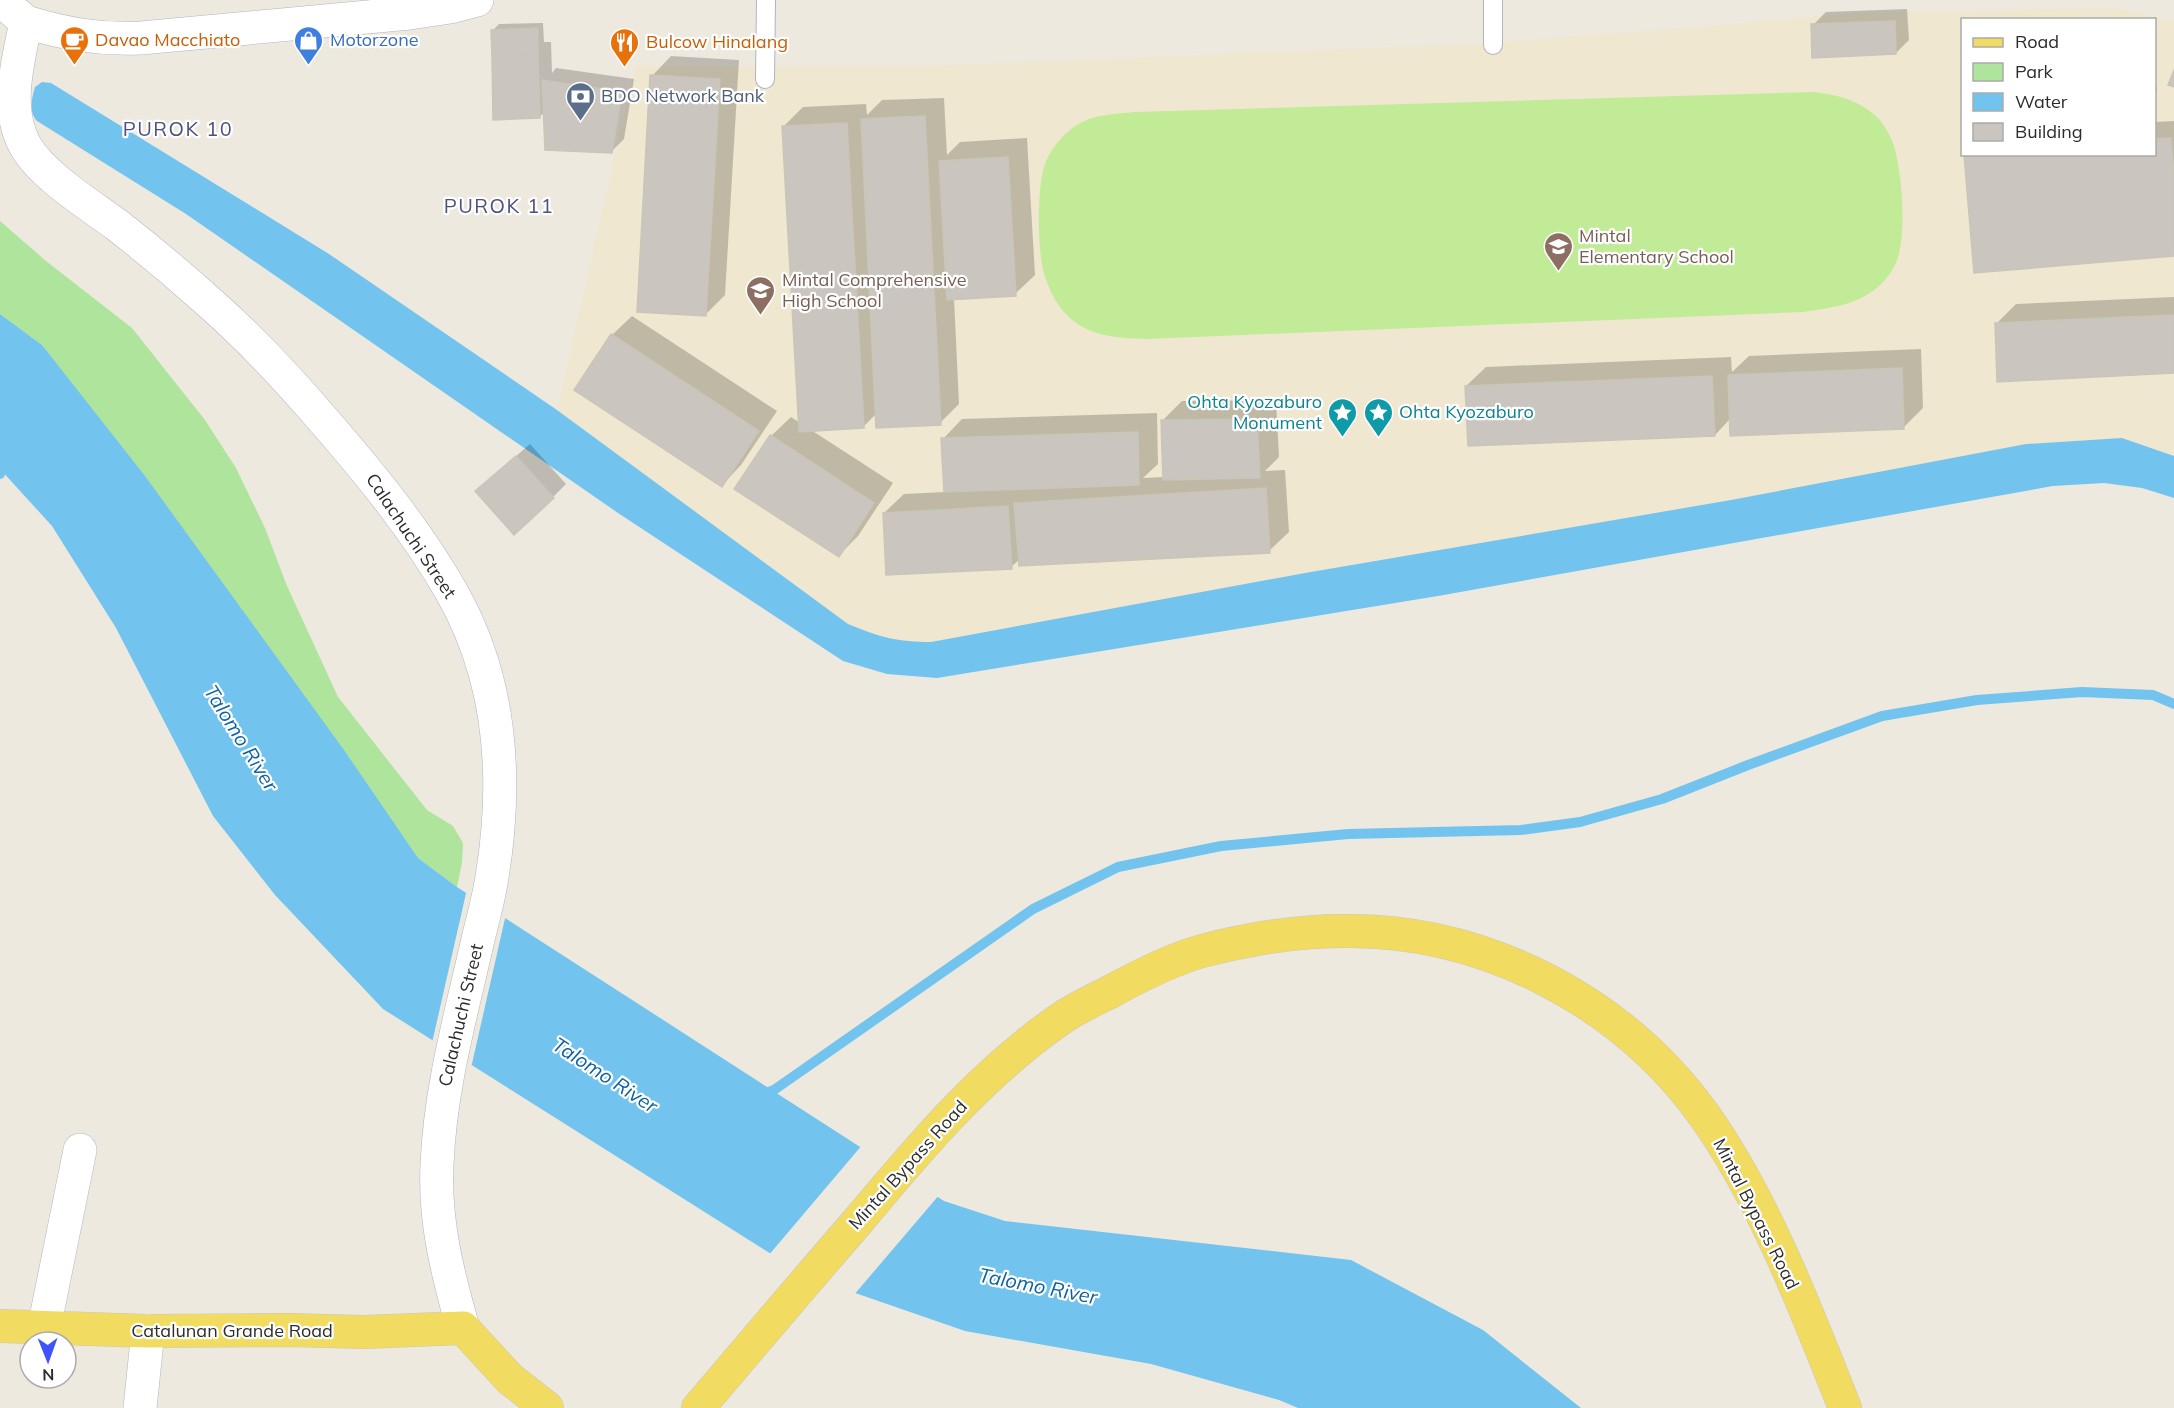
<svg xmlns="http://www.w3.org/2000/svg" width="2174" height="1408" font-family="Mulish,sans-serif">
<style>
.education{fill:#efe7cf;fill-rule:evenodd}
.green{fill:#aee49c}
.pitch{fill:#c1eb97}
.water{fill:#72c4ef}
.pier{fill:#eee9df}
.shadow{fill:#0003}
.lines{fill:none;stroke-linecap:round;stroke-linejoin:round}
.stream{stroke:#72c4ef;stroke-width:10}
.building{fill:#cac5be;stroke:#cac5b8;stroke-width:1.5}
.service-casing{stroke:#b2b4c0;stroke-width:20}
.minor-casing{stroke:#b2b4c0;stroke-width:34}
.tertiary-casing{stroke:#b2b4c0;stroke-width:34}
.secondary-casing{stroke:#b2b4c0;stroke-width:34}
.primary-casing{stroke:#c8c8c8;stroke-width:34}
.service{stroke:#fff;stroke-width:18}
.minor{stroke:#fff;stroke-width:33}
.tertiary{stroke:#fff;stroke-width:33}
.secondary{stroke:#fff;stroke-width:33}
.primary{stroke:#f1db60;stroke-width:33}
.labels{text-anchor:middle;stroke-width:4.5;stroke-linejoin:round;paint-order:stroke}
.food-label{font-size:18px;fill:#c56008;stroke:#fff;text-anchor:start}
.shop-label{font-size:18px;fill:#366cbe;stroke:#fff;text-anchor:start}
.service-label{font-size:18px;fill:#4e5e75;stroke:#fff;text-anchor:start}
.education-label{font-size:18px;fill:#785e54;stroke:#fff;text-anchor:start}
.culture-label{font-size:18px;fill:#0d838f;stroke:#fff;text-anchor:end}
.street-label{font-size:18px;fill:#2c2c2c;stroke:#fff}
.neighbourhood-label{font-size:20px;letter-spacing:1.5px;fill:#4c517e;stroke:#fff}
.water-label{font-size:20px;font-style:italic;fill:#0d62a0;stroke:#fff}
</style>
<rect width="100%" height="100%" fill="#eee9df"/>
<path class="education" d="M2116,8L2174,21V456L2122,438L2026,444L1731,500L1305,573L931,642H908L879,637L848,624L557,410L635,66H927L1490,43L1684,28L1867,12ZM1962,20H2154V154H1962Z"/>
<polygon class="green" points="0,221 46,261 132,328 205,420 236,468 265,528 287,586 338,697 427,810 453,826 463,843 462,863 457,887 418,858 42,345 0,314"/>
<path class="pitch" d="M1813,92C1838,95 1860,100 1879,119C1884,125 1890,135 1893,143C1902,169 1908,239 1895,265C1892,271 1887,278 1882,283C1860,305 1831,308 1802,312L1146,339C1119,338 1089,337 1068,316C1057,306 1050,291 1045,277C1037,252 1037,192 1044,167C1049,151 1061,136 1074,127C1092,114 1115,114 1136,112Z"/>
<g class="water">
<path d="M42,82L51,83L329,254L557,410L848,624C879,637 898,642 931,642L1305,573L1731,500L2026,444L2122,438L2174,456V498L2142,488L2104,483L2053,486L1438,596L937,678L887,674L843,661L618,513L186,214L37,121C28,111 32,98 35,87Z"/>
<polygon points="0,314 42,345 145,476 344,750 418,858 457,887 944,1201 1005,1221 1351,1260 1483,1330 1581,1408 1298,1408 1279,1400 1151,1364 965,1331 806,1276 383,1009 275,895 213,816 116,628 52,526 0,469"/>
</g>
<g class="pier">
<polygon points="467,889 506,914 471,1068 432,1043"/>
<polygon points="863,1144 940,1194 853,1296 804,1278 768,1256"/>
</g>
<g class="shadow">
<polygon points="1907,9 1909,40 1896,53 1813,25 1826,12"/>
<polygon points="543,23 544,42 551,42 552,73 556,68 634,79 624,139 611,152 545,112 539,117 493,30 499,24"/>
<polygon points="671,56 739,60 725,295 706,314 652,76"/>
<polygon points="2154,65 2157,92 2154,94"/>
<polygon points="944,98 947,155 960,142 1027,138 1035,275 1015,294 954,298 959,404 940,423 877,413 863,427 811,430 893,483 858,536 839,555 771,436 791,417 800,423 783,127 803,107 866,104 867,115 882,100"/>
<polygon points="2174,121 2174,255 1966,155 2154,154 2154,122"/>
<polygon points="2174,297 2174,372 1996,324 2016,304"/>
<polygon points="632,316 777,411 741,465 722,485 612,335"/>
<polygon points="1921,349 1923,408 1903,428 1731,418 1715,435 1466,386 1486,367 1731,357 1732,372 1749,356"/>
<polygon points="1276,400 1279,457 1265,471 1285,470 1289,532 1269,551 1020,559 1011,567 884,513 904,494 945,492 943,439 962,419 1157,413 1158,464 1143,478 1164,477 1162,421 1182,401"/>
<polygon points="530,444 566,484 553,497 490,479"/>
</g>
<g class="lines">
<g class="stream">
<polyline points="0,459 0,474"/>
<polyline points="761,1095 774,1090 1033,909 1118,867 1221,846 1348,834 1521,830 1580,822 1662,799 1748,765 1882,716 1977,700 2082,692 2153,695 2174,704"/>
</g>
</g>
<g class="building">
<polygon points="1895,21 1896,54 1812,58 1811,24"/>
<polygon points="538,28 538,54 492,56 491,30"/>
<polygon points="538,54 540,118 493,120 492,56"/>
<polygon points="2174,70 2174,87 2168,85"/>
<polygon points="650,75 720,79 706,316 637,312"/>
<polygon points="542,80 622,92 612,153 545,150"/>
<polygon points="925,116 941,425 876,428 861,119"/>
<polygon points="847,123 864,428 799,432 782,126"/>
<polygon points="2171,138 2174,174 2174,256 1974,273 1964,155 2154,154 2154,139"/>
<polygon points="1008,157 1016,296 947,300 939,161"/>
<polygon points="2174,315 2174,373 1997,382 1995,323"/>
<polygon points="611,334 759,431 722,487 574,390"/>
<polygon points="1902,368 1904,429 1730,436 1728,375"/>
<polygon points="1712,376 1715,436 1468,446 1465,386"/>
<polygon points="1257,419 1260,478 1163,480 1161,420"/>
<polygon points="1138,432 1139,485 944,492 941,438"/>
<polygon points="770,435 874,503 839,557 734,489"/>
<polygon points="516,456 554,498 514,535 475,491"/>
<polygon points="1266,488 1270,553 1019,566 1014,503"/>
<polygon points="1008,506 1012,569 886,575 883,513"/>
</g>
<g class="lines">
<defs>
<g id="service">
<polyline points="1493,0 1493,45"/>
<polyline points="765,79 766,0"/>
</g>
<g id="minor">
<polyline points="44,1328 80,1150"/>
<polyline points="140,1408 148,1331"/>
</g>
<path id="tertiary" d="M26,22C65,34 100,40 141,38L410,13L450,7L477,0"/>
<path id="secondary" d="M0,0L26,22C18,61 4,110 26,147C43,176 90,205 117,225C149,250 180,276 210,303C252,340 289,380 325,422C371,475 416,530 451,591C501,678 508,779 492,877C489,896 484,916 479,935C462,1011 440,1087 437,1165C434,1221 448,1275 463,1328"/>
<g id="primary">
<polyline points="0,1326 148,1331 289,1330 365,1332 463,1328 510,1379 547,1408"/>
<path d="M698,1408C751,1346 804,1283 858,1221C919,1148 981,1074 1059,1020C1074,1009 1092,1001 1108,993C1137,977 1170,960 1202,951C1248,939 1296,931 1343,931C1484,929 1622,1001 1704,1115C1764,1199 1807,1312 1845,1408"/>
</g>
</defs>
<use href="#service" class="service-casing"/>
<use href="#minor" class="minor-casing"/>
<use href="#tertiary" class="tertiary-casing"/>
<use href="#secondary" class="secondary-casing"/>
<use href="#primary" class="primary-casing"/>
<use href="#service" class="service"/>
<use href="#minor" class="minor"/>
<use href="#tertiary" class="tertiary"/>
<use href="#secondary" class="secondary"/>
<use href="#primary" class="primary"/>
</g>
<defs>
<symbol id="cafe-pin" viewBox="-11 -11 22 30"><path d="M0 17L-7.5 6A9.5 9.5 0 1 1 7.5 6Z" fill="#e8710a" stroke="#fff"/><path d="M-5.5-4.5H6V0H3Q3 3.5 0 3.5H-2.5Q-5.5 3.5-5.5 0ZM3-3.2v2h1.7v-2ZM-6 4.5H4V6H-6Z" fill="#fff"/></symbol>
<symbol id="shop-pin" viewBox="-11 -11 22 30"><path d="M0 17L-7.5 6A9.5 9.5 0 1 1 7.5 6Z" fill="#3f7fe0" stroke="#fff"/><path d="M-5-2.5h2.3a2.7 3.5 0 0 1 5.4 0H5L5.5 6h-11ZM-1.5-2.5h3a1.5 2.3 0 0 0-3 0Z" fill="#fff"/></symbol>
<symbol id="restaurant-pin" viewBox="-11 -11 22 30"><path d="M0 17L-7.5 6A9.5 9.5 0 1 1 7.5 6Z" fill="#e8710a" stroke="#fff"/><path d="M-5-6h1v4h1v-4h1v4h1v-4h1v5L-1.5 .5V6h-2V.5L-5-1ZM5-6V6H3V1.5H1.5Q1.5-4 5-6Z" fill="#fff"/></symbol>
<symbol id="bank-pin" viewBox="-11 -11 22 30"><path d="M0 17L-7.5 6A9.5 9.5 0 1 1 7.5 6Z" fill="#5c6f8a" stroke="#fff"/><path d="M-6-4H6V4H-6ZM0-2.3a2.3 2.3 0 1 0 0 4.6a2.3 2.3 0 1 0 0-4.6Z" fill="#fff"/></symbol>
<symbol id="school-pin" viewBox="-11 -11 22 30"><path d="M0 17L-7.5 6A9.5 9.5 0 1 1 7.5 6Z" fill="#8d6e63" stroke="#fff"/><path d="M0-5L7-2L0 1L-7-2ZM-4 1L0 2.5L4 1V4Q0 6-4 4Z" fill="#fff"/></symbol>
<symbol id="sight-pin" viewBox="-11 -11 22 30"><path d="M0 17L-7.5 6A9.5 9.5 0 1 1 7.5 6Z" fill="#0f9aa8" stroke="#fff"/><path d="M0-6L1.8-2.2L6-1.7L2.9 1.2L3.7 5.4L0 3.3L-3.7 5.4L-2.9 1.2L-6-1.7L-1.8-2.2Z" fill="#fff"/></symbol>
</defs>
<g fill-rule="evenodd">
<use href="#cafe-pin" x="58" y="24" width="33" height="45"/>
<use href="#shop-pin" x="292" y="24" width="33" height="45"/>
<use href="#restaurant-pin" x="608" y="26" width="33" height="45"/>
<use href="#bank-pin" x="564" y="80" width="33" height="45"/>
<use href="#school-pin" x="1542" y="230" width="33" height="45"/>
<use href="#school-pin" x="744" y="274" width="33" height="45"/>
<use href="#sight-pin" x="1326" y="396" width="33" height="45"/>
<use href="#sight-pin" x="1362" y="396" width="33" height="45"/>
</g>
<g class="labels">
<g class="food-label">
<text x="95" y="46">Davao Macchiato</text>
<text x="646" y="48">Bulcow Hinalang</text>
</g>
<g class="shop-label">
<text x="330" y="46">Motorzone</text>
</g>
<g class="service-label">
<text x="601" y="102">BDO Network Bank</text>
</g>
<g class="education-label">
<text x="1579" y="242">Mintal<tspan x="1579" dy="21">Elementary School</tspan></text>
<text x="782" y="286">Mintal Comprehensive<tspan x="782" dy="21">High School</tspan></text>
</g>
<g class="culture-label">
<text x="1322" y="408">Ohta Kyozaburo<tspan x="1322" dy="21">Monument</tspan></text>
<text x="1399" y="418" text-anchor="start">Ohta Kyozaburo</text>
</g>
<g class="street-label">
<text transform="translate(411 536) rotate(56)" y="6">Calachuchi Street</text>
<text transform="translate(461 1015) rotate(-77)" y="6">Calachuchi Street</text>
<text transform="translate(908 1165) rotate(-48)" y="6">Mintal Bypass Road</text>
<text transform="translate(1756 1214) rotate(63)" y="6">Mintal Bypass Road</text>
<text x="232" y="1337">Catalunan Grande Road</text>
</g>
<g class="neighbourhood-label">
<text x="178" y="136">PUROK 10</text>
<text x="499" y="213">PUROK 11</text>
</g>
<g class="water-label">
<text transform="translate(241 738) rotate(58)" y="7">Talomo River</text>
<text transform="translate(605 1075) rotate(33)" y="7">Talomo River</text>
<text transform="translate(1038 1286) rotate(11)" y="7">Talomo River</text>
</g>
</g>
<rect x="1961" y="18" width="195" height="138" fill="#ffffff" stroke="#ababab" stroke-width="1.5"/>
<rect x="1973" y="38" width="30" height="9" fill="#f1db60" stroke="#ababab" stroke-width="1.5"/>
<text x="2015" y="48" font-size="18" fill="#2c2c2c">Road</text>
<rect x="1973" y="63" width="30" height="18" fill="#aee49c" stroke="#ababab" stroke-width="1.5"/>
<text x="2015" y="78" font-size="18" fill="#2c2c2c">Park</text>
<rect x="1973" y="93" width="30" height="18" fill="#72c4ef" stroke="#ababab" stroke-width="1.5"/>
<text x="2015" y="108" font-size="18" fill="#2c2c2c">Water</text>
<rect x="1973" y="123" width="30" height="18" fill="#cac5be" stroke="#ababab" stroke-width="1.5"/>
<text x="2015" y="138" font-size="18" fill="#2c2c2c">Building</text>
<g transform="translate(48 1360) rotate(179)"><circle r="28" fill="#ffffff" stroke="#ababab" stroke-width="1.5"/>
<path d="M0-4.5L10 22L0 15L-10 22Z" fill="#3f53fb"/>
<text y="-9" font-size="16" font-weight="bold" text-anchor="middle" fill="#2c2c2c">N</text>
</g>
</svg>
